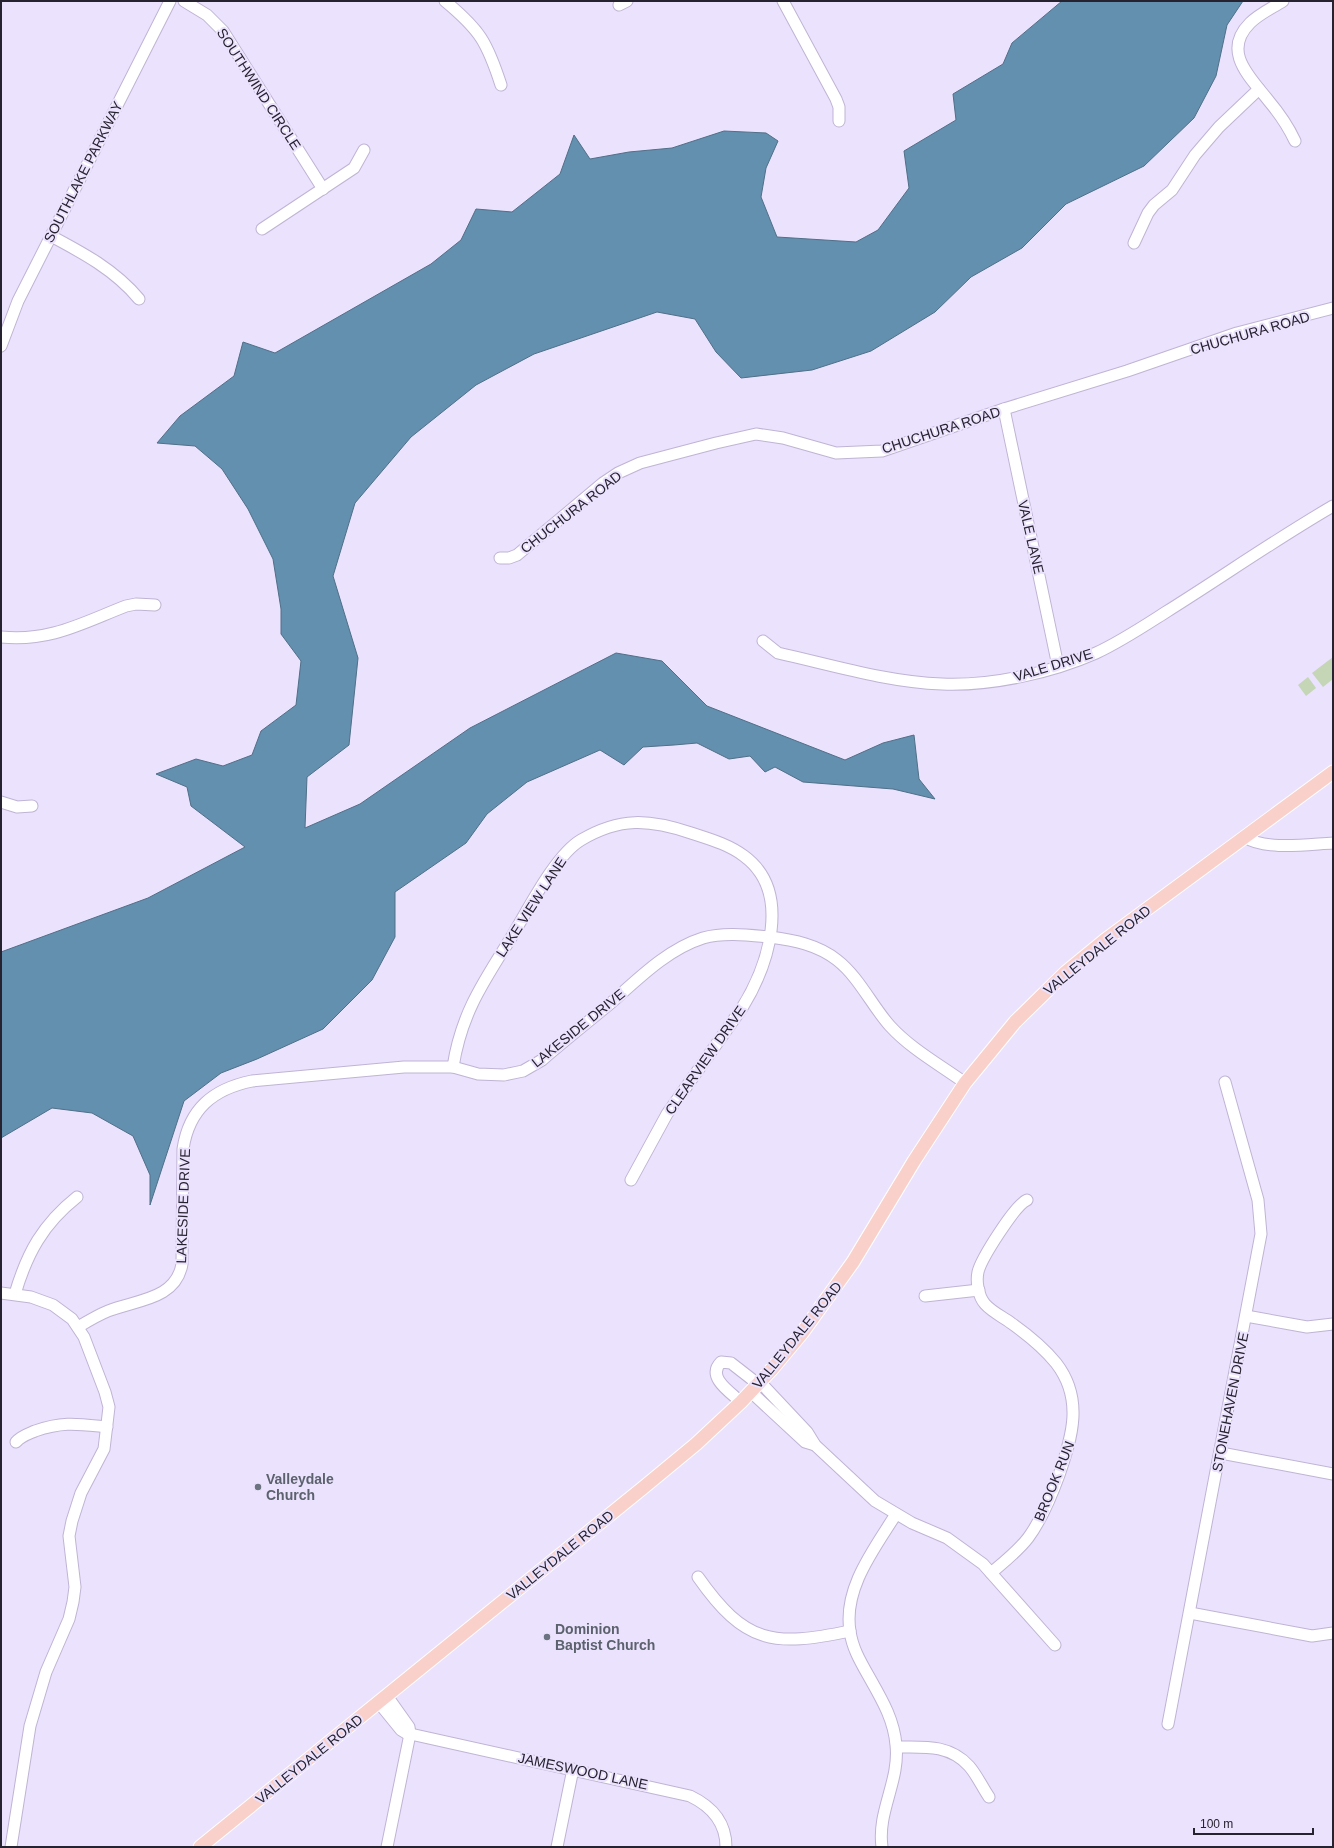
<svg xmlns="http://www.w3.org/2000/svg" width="1334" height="1848" font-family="Arial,sans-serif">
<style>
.green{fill:#c4d6b6}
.water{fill:#6290ae;stroke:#506f88}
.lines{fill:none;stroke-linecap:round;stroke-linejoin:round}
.minor-casing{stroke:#bfb4d4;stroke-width:13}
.major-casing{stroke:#fff;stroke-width:15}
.minor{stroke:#fff;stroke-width:11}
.major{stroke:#fad0ca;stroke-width:13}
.worship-dot{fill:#6b7280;stroke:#ebe2fd;stroke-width:1.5}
.labels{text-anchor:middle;stroke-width:4;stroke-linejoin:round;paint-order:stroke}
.street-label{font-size:14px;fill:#27222f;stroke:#ebe2fd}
.worship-label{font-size:14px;font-weight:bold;fill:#5b616d;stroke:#ebe2fd;text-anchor:start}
</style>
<rect width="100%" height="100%" fill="#ebe2fd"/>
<g class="green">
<polygon points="1333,657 1333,679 1323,687 1312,673"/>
<polygon points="1308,677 1316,688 1306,696 1298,685"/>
</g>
<polygon class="water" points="1062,1 1243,1 1227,25 1216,76 1194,118 1144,166 1066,204 1022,248 971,277 935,312 871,351 812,370 741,378 716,352 695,319 657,312 534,354 476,385 411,437 355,503 333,576 358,658 349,745 307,777 305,828 360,804 470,728 616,653 662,661 707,706 845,760 883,743 914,735 919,779 935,799 893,789 803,782 775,767 765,772 750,756 729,759 697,743 674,745 643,747 624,765 600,750 527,782 487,814 466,843 395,892 395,937 372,980 323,1029 257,1059 221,1073 184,1101 150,1205 150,1175 133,1136 92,1113 52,1108 1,1138 1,952 148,898 245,847 191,806 187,787 156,774 196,759 223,766 252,755 261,731 296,705 301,661 281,634 281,609 273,559 248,509 222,469 195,446 157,443 180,416 234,376 243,342 275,353 431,264 461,240 476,209 512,212 560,174 574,135 590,159 629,152 672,148 724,131 766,133 778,141 766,168 761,197 777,237 856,242 878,230 909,188 904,151 956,120 953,94 1003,64 1012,43"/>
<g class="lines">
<defs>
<g id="minor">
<polyline points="184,1 207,15 223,31 323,189"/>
<path d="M445,1C480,30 487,42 501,85"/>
<polyline points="783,1 836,99 839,107 839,121"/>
<path d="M1283,1C1272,8 1259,14 1250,23C1221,52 1251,78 1268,100C1279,113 1288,126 1295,141"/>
<polyline points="619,5 627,1"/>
<polyline points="262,229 354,168 364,150"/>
<path d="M51,236C83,253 115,270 139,299"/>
<polyline points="1134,243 1148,213 1154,205 1172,190 1195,155 1219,127 1259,89"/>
<polyline points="1,346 18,301 170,1"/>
<polyline points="1004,409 1058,666"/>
<polyline points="500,558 509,558 517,555 603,483 618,473 640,463 716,443 756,434 783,438 836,453 882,451 1004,409 1127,371 1237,333 1333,308"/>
<path d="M1,637C50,642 82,623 126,606L136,604L155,605"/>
<path d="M763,641L778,653C832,665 887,682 942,684C991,686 1051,673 1096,653C1120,642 1144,626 1166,612C1222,577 1276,539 1333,506"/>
<polyline points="1,802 17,807 32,806"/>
<path d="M1245,837C1265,851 1310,844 1333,843"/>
<path d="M453,1067C461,1015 482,984 509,941C526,914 554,856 581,840C620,817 649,819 691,833C709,839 728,844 744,856C793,892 768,966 742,1008L667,1114L631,1180"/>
<polyline points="1,1293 31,1297 53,1305 72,1319 84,1337 105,1392 109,1407 104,1449 81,1493 72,1521 69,1536 75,1587 73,1602 69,1619 46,1672 30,1726 11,1847"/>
<path d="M15,1294C27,1253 43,1224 77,1197"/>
<polyline points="925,1296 979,1290"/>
<polyline points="1246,1316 1307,1327 1333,1324"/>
<path d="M78,1327C88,1321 98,1315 108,1311C135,1300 176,1300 182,1264L183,1149C189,1109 213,1089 252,1081L404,1067H453L478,1074L504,1075L523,1071L542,1060C565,1040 589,1021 612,1002C639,978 668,949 703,938C724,932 748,935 770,937C794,940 818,945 837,960C859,977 872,1006 890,1026C911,1049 940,1065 965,1083"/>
<polyline points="760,1382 807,1432 815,1445 875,1501 912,1523 947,1538 983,1564 1055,1645"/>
<polyline points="751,1392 805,1442 815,1445"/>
<path d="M741,1402C730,1392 706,1377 721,1362L731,1363L758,1384"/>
<path d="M16,1442C21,1436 28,1434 35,1431C63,1421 78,1424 107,1427"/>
<polyline points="1221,1453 1333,1474"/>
<path d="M991,1573C1004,1562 1018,1551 1028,1538C1042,1519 1051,1497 1059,1475C1072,1437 1084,1399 1056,1363C1043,1347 1028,1335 1011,1323C1003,1317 992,1312 985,1304C978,1296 976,1281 978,1272C981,1259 1015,1205 1027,1200"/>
<path d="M698,1577C745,1644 773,1647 850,1631"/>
<polyline points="1190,1613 1312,1636 1333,1633"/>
<polyline points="387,1696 409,1727 410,1734 387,1847"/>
<path d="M379,1703L401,1730L406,1733L690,1796C711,1806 726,1822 726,1847"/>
<polyline points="1168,1724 1261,1234 1258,1200 1225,1082"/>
<path d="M897,1747C923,1747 949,1744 969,1766C977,1775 982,1787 989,1797"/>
<polyline points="557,1847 573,1769"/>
<path d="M882,1847C877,1811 900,1781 896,1745C894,1719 881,1698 868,1675C860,1661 852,1647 850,1631C843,1588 875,1548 896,1514"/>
</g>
<polyline id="major" points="200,1847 644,1487 696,1444 741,1402 772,1369 802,1333 853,1262 914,1161 965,1083 1015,1022 1066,972 1105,940 1333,772"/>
</defs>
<use href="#minor" class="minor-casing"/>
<use href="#major" class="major-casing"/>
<use href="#minor" class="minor"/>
<use href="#major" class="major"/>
</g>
<g class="worship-dot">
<circle cx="258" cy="1487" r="4"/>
<circle cx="547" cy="1637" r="4"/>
</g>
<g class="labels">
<g class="street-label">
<text transform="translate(259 89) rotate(57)" y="5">SOUTHWIND CIRCLE</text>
<text transform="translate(83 172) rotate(-63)" y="5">SOUTHLAKE PARKWAY</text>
<text transform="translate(1250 333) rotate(-16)" y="5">CHUCHURA ROAD</text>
<text transform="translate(941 430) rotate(-18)" y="5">CHUCHURA ROAD</text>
<text transform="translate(571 512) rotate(-38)" y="5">CHUCHURA ROAD</text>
<text transform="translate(1031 537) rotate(77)" y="5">VALE LANE</text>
<text transform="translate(1053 665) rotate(-17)" y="5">VALE DRIVE</text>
<text transform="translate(531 907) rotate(-57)" y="5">LAKE VIEW LANE</text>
<text transform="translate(1097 950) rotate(-39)" y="5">VALLEYDALE ROAD</text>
<text transform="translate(578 1028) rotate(-39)" y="5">LAKESIDE DRIVE</text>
<text transform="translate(705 1060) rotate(-55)" y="5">CLEARVIEW DRIVE</text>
<text transform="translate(183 1206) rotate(-88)" y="5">LAKESIDE DRIVE</text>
<text transform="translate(797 1335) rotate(-51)" y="5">VALLEYDALE ROAD</text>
<text transform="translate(1230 1402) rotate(-79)" y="5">STONEHAVEN DRIVE</text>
<text transform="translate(1054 1481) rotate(-68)" y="5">BROOK RUN</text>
<text transform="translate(560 1555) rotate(-39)" y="5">VALLEYDALE ROAD</text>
<text transform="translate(309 1759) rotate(-39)" y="5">VALLEYDALE ROAD</text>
<text transform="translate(583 1771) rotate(12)" y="5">JAMESWOOD LANE</text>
</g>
<g class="worship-label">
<text x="266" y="1484">Valleydale<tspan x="266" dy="16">Church</tspan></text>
<text x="555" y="1634">Dominion<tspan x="555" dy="16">Baptist Church</tspan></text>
</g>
</g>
<rect width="1334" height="1848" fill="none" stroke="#27222f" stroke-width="4"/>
<path d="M1194 1828v6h119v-6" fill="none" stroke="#27222f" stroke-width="2"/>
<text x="1200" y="1828" font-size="12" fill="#27222f" stroke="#ebe2fd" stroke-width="3" paint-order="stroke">100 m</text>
</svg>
